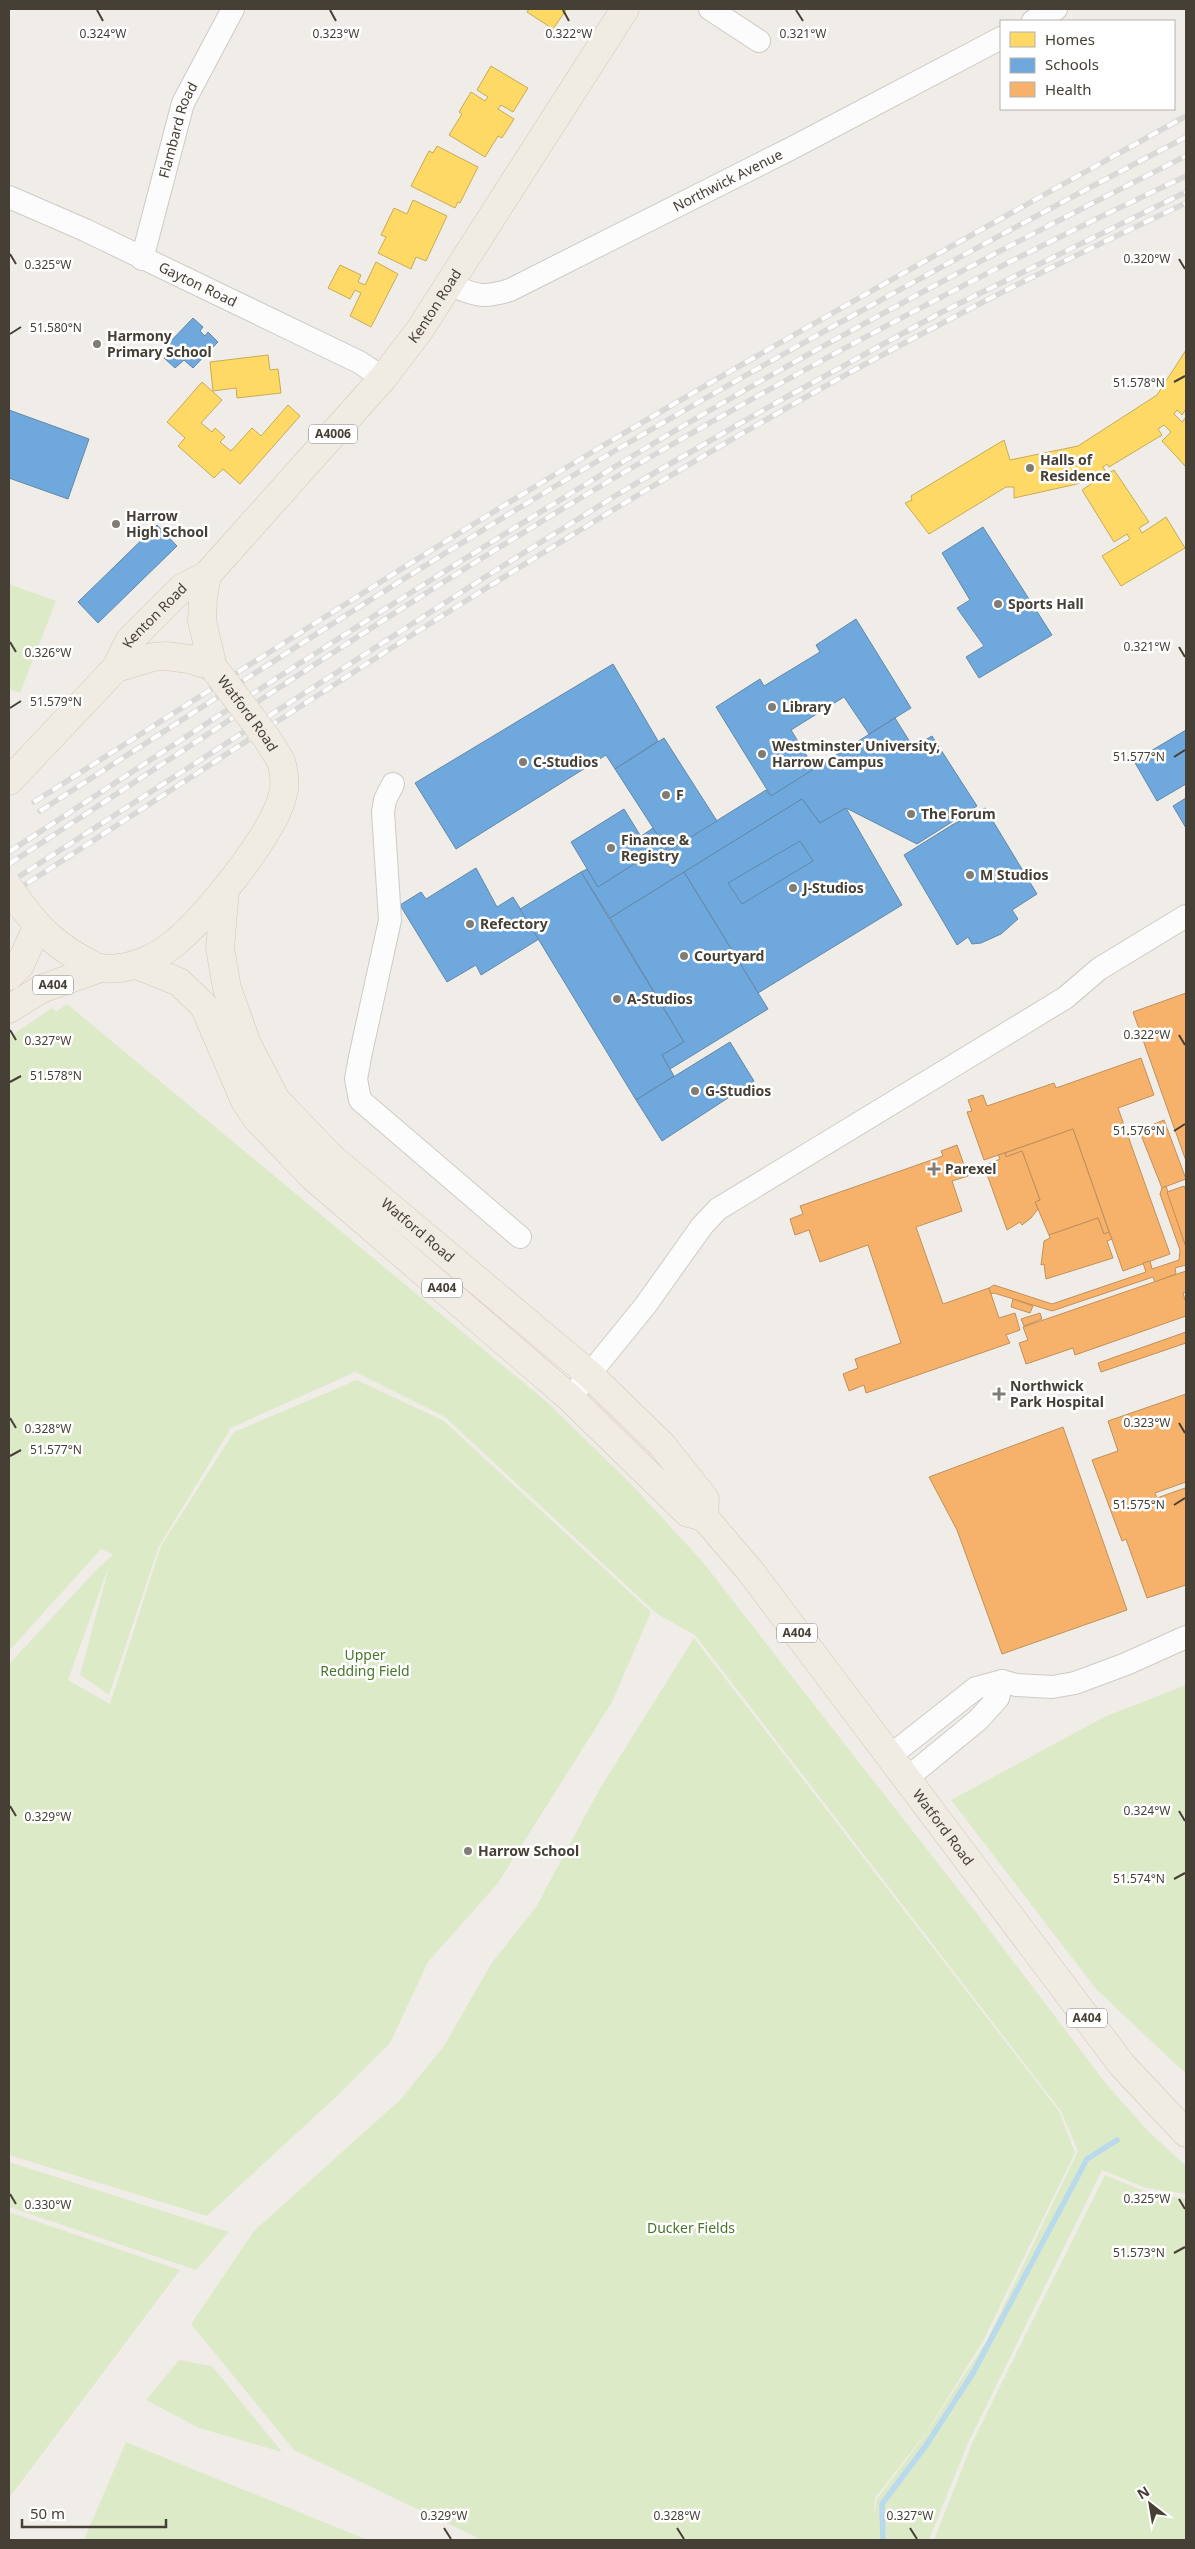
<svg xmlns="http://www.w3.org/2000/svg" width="1195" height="2549" font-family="'Noto Sans',sans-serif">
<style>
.green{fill:#ddeac8}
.homes{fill:#ffd966;stroke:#c7ab57}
.schools{fill:#6fa8dc;stroke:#6288aa}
.health{fill:#f6b26b;stroke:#c1905b}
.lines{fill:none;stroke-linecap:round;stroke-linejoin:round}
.stream{stroke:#b9d9ed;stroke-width:5.5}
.minor-casing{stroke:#cecbc6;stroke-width:24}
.major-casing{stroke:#d2c9b6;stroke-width:29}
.minor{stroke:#fdfcfc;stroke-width:22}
.major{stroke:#f0ece3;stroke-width:28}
.rail-casing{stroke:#d9d9d8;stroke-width:5.5}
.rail{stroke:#fff;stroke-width:4;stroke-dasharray:11;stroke-linecap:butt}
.major-bridge-casing{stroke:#d2c9b6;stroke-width:29;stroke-linecap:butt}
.major-bridge{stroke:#f0ece3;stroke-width:28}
.ticks{fill:none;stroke:#453f35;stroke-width:2}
.poi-dot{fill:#817c74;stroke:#fff;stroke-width:2}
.labels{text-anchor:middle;stroke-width:5;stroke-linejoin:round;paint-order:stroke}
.shield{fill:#fff;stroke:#7d7972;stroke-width:1}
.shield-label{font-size:12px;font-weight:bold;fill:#453f35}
.street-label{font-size:14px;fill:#453f35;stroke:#fff}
.poi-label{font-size:14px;font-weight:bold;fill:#453f35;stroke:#fff;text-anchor:start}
.park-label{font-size:14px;fill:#477629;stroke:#fff}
.ticks-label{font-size:12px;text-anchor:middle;fill:#453f35;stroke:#fff;stroke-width:5;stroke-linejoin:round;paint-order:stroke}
</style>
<rect width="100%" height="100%" fill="#f0ede8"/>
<g class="green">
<polygon points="9,584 56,601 20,693 9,689"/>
<polygon points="67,1004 548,1403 632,1485 702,1561 972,1907 1107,2085 1148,2131 1186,2166 1186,2194 1146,2188 1102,2170 968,2443 929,2540 874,2540 873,2536 873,2540 482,2540 294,2450 191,2324 254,2231 400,2100 444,2046 491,1964 536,1907 599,1790 694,1638 1059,2111 1075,2153 983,2341 926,2433 875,2498 874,2515 877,2499 926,2434 987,2340 1078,2151 1061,2111 695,1635 657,1614 445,1417 355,1372 231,1428 159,1546 109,1695 80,1675 110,1563 68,1680 110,1704 161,1546 234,1432 357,1380 444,1421 651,1612 612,1702 498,1883 428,1962 390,2043 337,2096 207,2216 9,2155 9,1664 98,1568 113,1555 101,1549 9,1651 9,1037 52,1008 56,1012"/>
<polygon points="1186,1685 1186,2074 1096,1989 951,1800 1104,1717"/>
<polygon points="9,2162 229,2232 196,2270 9,2207"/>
<polygon points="1105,2175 1146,2192 1186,2199 1186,2540 934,2540 973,2441"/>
<polygon points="9,2212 180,2270 9,2498"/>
<polygon points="179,2360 212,2366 282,2452 199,2428 146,2400"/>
<polygon points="126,2442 368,2540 84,2540"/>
</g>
<g class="homes">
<polygon points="529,9 564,9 566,10 553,29 527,12"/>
<polygon points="491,66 528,88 513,112 501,105 498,109 514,119 502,138 498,136 485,157 449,135 462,114 459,112 471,92 485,101 488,97 477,90"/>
<polygon points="437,146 478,167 460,203 458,202 455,208 411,186 429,151 433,153"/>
<polygon points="413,200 447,216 426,261 416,257 411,269 378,253 386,237 381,235 394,208 407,214"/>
<polygon points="376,262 398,274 371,327 350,316 361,293 355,290 350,299 328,288 340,265 361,275 358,282 365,285"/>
<polygon points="1186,350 1186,409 1182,415 1177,410 1174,414 1182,422 1186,417 1186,467 1162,441 1171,432 1164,425 1158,429 1162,435 1109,467 1107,464 1103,467 1107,474 1114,470 1149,522 1139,528 1142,533 1166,517 1185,548 1121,586 1102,556 1130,539 1127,534 1114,542 1082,490 1094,482 1091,476 1077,484 1014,498 1014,487 1006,487 929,534 905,503 912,500 911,496 1004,440 1010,460 1078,446 1157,395"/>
<polygon points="268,355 270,370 278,369 281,393 237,398 236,388 213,391 210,362"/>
<polygon points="202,382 222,400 201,423 212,432 215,428 225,437 220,442 231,451 252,428 261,436 288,405 300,416 240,484 223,469 214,478 178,446 185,438 167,422"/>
</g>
<g class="schools">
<polygon points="193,318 203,327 200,331 205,336 208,332 218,342 193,368 184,360 175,368 164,358 173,349 168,344"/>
<polygon points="9,410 89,439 68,499 9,478"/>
<polygon points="157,525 177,546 98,623 78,602"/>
<polygon points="983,527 1052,635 979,678 966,657 984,646 957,608 970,600 942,553"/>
<polygon points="856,619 911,708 869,734 844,697 791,730 815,769 771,796 716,707 760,679 764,686 820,652 816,645"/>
<polygon points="613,664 658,741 615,769 606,755 456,849 415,783"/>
<polygon points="895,718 913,747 932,736 977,806 917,844 846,808 820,823 802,799 610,918 581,872 587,869 598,887 651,853 640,837 653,828 668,851 766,790 771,796"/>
<polygon points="1186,730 1186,784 1157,801 1134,761"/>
<polygon points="664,738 717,821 668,851 615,769"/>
<polygon points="1186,798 1186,828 1173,806"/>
<polygon points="802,799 820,823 846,808 902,905 758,993 684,872"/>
<polygon points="985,808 1037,894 1012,910 1018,919 1001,934 981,943 972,944 968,937 957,945 904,855 952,825"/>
<polygon points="624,809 651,853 598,887 571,842"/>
<polygon points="800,841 813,861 742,904 728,883"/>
<polygon points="476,868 497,907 513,897 539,939 481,975 476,965 447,982 400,905 421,892 426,899"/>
<polygon points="581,872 684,1042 662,1055 674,1076 636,1100 520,909"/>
<polygon points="684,872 768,1009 670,1069 662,1055 684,1042 610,918"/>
<polygon points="730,1042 754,1081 662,1141 636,1100"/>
</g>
<g class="health">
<polygon points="1186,993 1186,1161 1133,1012"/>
<polygon points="1141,1058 1154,1095 1118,1108 1170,1254 1123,1271 1073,1129 984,1160 967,1112 972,1111 968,1100 983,1095 987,1106 1054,1083 1056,1088"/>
<polygon points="1164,1120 1186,1179 1162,1188 1139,1130"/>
<polygon points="1073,1129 1109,1232 1104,1234 1098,1218 1049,1235 1035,1202 1040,1200 1022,1151 1006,1157 1005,1153"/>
<polygon points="957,1145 968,1176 952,1181 962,1211 916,1227 943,1304 989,1288 999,1318 1015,1313 1020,1330 1006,1335 1010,1343 866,1393 864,1385 849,1391 843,1374 858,1368 855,1359 901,1343 868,1245 820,1262 809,1230 795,1235 790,1219 803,1214 800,1206 943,1156 941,1151"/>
<polygon points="1022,1151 1040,1200 1035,1202 1038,1209 1031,1218 1022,1225 1020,1222 1007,1230 984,1166 1000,1159 998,1155 1005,1153 1006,1157"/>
<polygon points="1166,1186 1186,1247 1186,1265 1175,1268 1176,1274 1155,1282 1153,1277 1052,1311 994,1293 991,1294 989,1288 994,1285 1052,1304 1146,1272 1143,1263 1150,1261 1152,1269 1179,1260 1180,1250 1160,1194 1162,1188"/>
<polygon points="1184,1186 1186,1191 1186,1247 1167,1192"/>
<polygon points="1098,1218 1104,1234 1109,1232 1112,1239 1107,1241 1113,1258 1046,1279 1044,1264 1041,1265 1044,1241 1050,1238 1049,1235"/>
<polygon points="1186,1271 1186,1292 1183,1293 1186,1303 1186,1316 1075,1355 1073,1348 1026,1364 1019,1343 1028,1340 1023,1327"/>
<polygon points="1013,1299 1033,1306 1030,1313 1011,1307"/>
<polygon points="1040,1313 1042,1319 1024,1326 1021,1319"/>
<polygon points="1186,1332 1186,1343 1101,1372 1098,1363"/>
<polygon points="1186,1394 1186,1482 1155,1493 1157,1498 1185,1488 1186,1492 1186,1585 1147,1598 1126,1539 1122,1541 1092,1460 1118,1451 1108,1421"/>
<polygon points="1063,1427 1127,1610 1002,1654 957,1530 929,1477"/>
</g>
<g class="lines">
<polyline class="stream" points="883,2540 882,2504 927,2444 973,2373 1087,2159 1117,2140"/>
<defs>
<g id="minor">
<polyline points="710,9 759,41"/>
<polyline points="1033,21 1056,9"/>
<path id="s1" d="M9,197L85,230L359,362L383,378"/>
<path id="s2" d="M142,259L183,103L233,9"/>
<path id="s3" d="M450,285C476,295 481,299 510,290L792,148L1001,38"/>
<polyline points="393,784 385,800 383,812 390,920 360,1057 356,1079 360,1100 520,1237"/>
<polyline points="570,1398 645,1306 702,1226 718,1209 1065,998 1099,969 1186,916"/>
<polyline points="890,1756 976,1688 1002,1681 1016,1685 1052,1687 1075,1683 1126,1664 1186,1637"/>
<polyline points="906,1779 978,1720 998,1698 1002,1681"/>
</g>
<g id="major">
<path id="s4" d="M116,668L129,641L182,588L207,575L383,378L419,331L625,9"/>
<polyline points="9,781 116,668 153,657 166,656 189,659 213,667 202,621 203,598 207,575"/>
<path id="s5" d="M225,890L220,948L227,988L247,1044L276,1100L332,1158L589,1374L662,1445L705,1499L704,1517"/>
<path d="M22,906C40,930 59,948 87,962C91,964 96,968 101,968C127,972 158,958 177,941C207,916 275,832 283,794C286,782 284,772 281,761"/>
<path id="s6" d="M137,965L179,982L204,1006L245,1101L257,1119L314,1178L570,1398L688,1513L704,1517L751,1572L1122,2065L1186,2133"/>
<polyline points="9,976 20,965 37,927"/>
<polyline points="9,1009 41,989 100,968"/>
</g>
</defs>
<use href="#minor" class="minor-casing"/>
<use href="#major" class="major-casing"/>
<use href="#minor" class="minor"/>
<use href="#major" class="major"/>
<defs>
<g id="rail">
<path d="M34,802C220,684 405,564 594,451C789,335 988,226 1186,116"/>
<path d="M40,811C226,692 411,571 601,459C792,346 989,240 1186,137"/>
<path d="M9,852C207,723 404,594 606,472C793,358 990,254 1186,156"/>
<path d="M9,864C210,734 410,598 616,477C802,368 992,267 1186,176"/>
<polyline points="9,883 482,579 623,491 781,400 942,312 1186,192"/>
<path d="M9,895C265,730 518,561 783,410C914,335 1049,267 1186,203"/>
</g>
</defs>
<use href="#rail" class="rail-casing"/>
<use href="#rail" class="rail"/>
<defs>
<g id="major-bridge">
<path id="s7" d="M213,667L266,737L281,761"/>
<polyline points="9,888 22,906"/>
</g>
</defs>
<use href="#major-bridge" class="major-bridge-casing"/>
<use href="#major-bridge" class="major-bridge"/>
</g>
<path class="ticks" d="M97,10L103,21M330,10L336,21M563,10L569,21M796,10L803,21M10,254L16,264M1179,259L1185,269M10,334L21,327M1174,382L1185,376M10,642L16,652M1179,647L1185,657M10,708L21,701M1174,757L1185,750M10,1030L16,1040M1179,1035L1185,1045M10,1082L21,1076M1174,1131L1185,1124M10,1418L16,1428M1179,1423L1185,1433M10,1456L21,1450M1174,1505L1185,1498M10,1806L16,1816M1179,1811L1185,1821M1174,1879L1185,1873M10,2194L16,2204M1179,2199L1185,2209M1174,2253L1185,2247M444,2528L451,2539M677,2528L684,2539M910,2528L917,2539"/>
<g class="poi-dot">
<circle cx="97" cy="344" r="5"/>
<circle cx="1030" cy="468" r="5"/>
<circle cx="116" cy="524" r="5"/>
<circle cx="998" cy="604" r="5"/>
<circle cx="772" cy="707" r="5"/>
<circle cx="762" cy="754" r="5"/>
<circle cx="523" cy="762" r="5"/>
<circle cx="666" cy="795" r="5"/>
<circle cx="911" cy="814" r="5"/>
<circle cx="611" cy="848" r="5"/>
<circle cx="970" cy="875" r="5"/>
<circle cx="793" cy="888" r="5"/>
<circle cx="470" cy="924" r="5"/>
<circle cx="684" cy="956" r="5"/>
<circle cx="617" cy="999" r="5"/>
<circle cx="695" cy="1091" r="5"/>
<path d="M931.5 1161.5h5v5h5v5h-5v5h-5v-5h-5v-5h5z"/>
<path d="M996.5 1386.5h5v5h5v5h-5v5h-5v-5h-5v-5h5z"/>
<circle cx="468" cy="1851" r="5"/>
</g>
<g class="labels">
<g class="shield">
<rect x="309" y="424.5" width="48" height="19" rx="4"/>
<rect x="33" y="975.5" width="40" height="19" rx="4"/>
<rect x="422" y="1278.5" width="40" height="19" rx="4"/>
<rect x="777" y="1623.5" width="40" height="19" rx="4"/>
<rect x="1067" y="2008.5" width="40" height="19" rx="4"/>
</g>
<g class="shield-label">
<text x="333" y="438">A4006</text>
<text x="53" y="989">A404</text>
<text x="442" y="1292">A404</text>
<text x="797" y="1637">A404</text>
<text x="1087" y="2022">A404</text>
</g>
<g class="street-label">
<text dy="5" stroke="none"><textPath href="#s2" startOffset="134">Flambard Road</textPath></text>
<text dy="5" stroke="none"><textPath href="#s3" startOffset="306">Northwick Avenue</textPath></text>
<text dy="5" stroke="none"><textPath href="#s1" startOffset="208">Gayton Road</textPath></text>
<text dy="5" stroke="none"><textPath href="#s4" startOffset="486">Kenton Road</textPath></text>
<text dy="5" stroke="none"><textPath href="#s4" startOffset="66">Kenton Road</textPath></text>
<text dy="5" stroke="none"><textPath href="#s7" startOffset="58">Watford Road</textPath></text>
<text dy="5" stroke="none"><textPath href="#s5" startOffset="414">Watford Road</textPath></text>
<text dy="5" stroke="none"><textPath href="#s6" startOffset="1198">Watford Road</textPath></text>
</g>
<g class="poi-label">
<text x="107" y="341">Harmony<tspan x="107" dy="16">Primary School</tspan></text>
<text x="1040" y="465">Halls of<tspan x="1040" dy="16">Residence</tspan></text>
<text x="126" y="521">Harrow<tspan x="126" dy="16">High School</tspan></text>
<text x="1008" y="609">Sports Hall</text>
<text x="782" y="712">Library</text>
<text x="772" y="751">Westminster University,<tspan x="772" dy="16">Harrow Campus</tspan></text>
<text x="533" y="767">C-Studios</text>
<text x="676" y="800">F</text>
<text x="921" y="819">The Forum</text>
<text x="621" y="845">Finance &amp;<tspan x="621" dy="16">Registry</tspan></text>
<text x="980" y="880">M Studios</text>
<text x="803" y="893">J-Studios</text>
<text x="480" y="929">Refectory</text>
<text x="694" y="961">Courtyard</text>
<text x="627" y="1004">A-Studios</text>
<text x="705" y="1096">G-Studios</text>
<text x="945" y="1174">Parexel</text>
<text x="1010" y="1391">Northwick<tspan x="1010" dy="16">Park Hospital</tspan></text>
<text x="478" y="1856">Harrow School</text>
</g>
<g class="park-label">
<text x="365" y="1660">Upper<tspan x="365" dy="16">Redding Field</tspan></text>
<text x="691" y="2233">Ducker Fields</text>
</g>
</g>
<g class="ticks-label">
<text x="336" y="38">0.323°W</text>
<text x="569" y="38">0.322°W</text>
<text x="103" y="38">0.324°W</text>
<text x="803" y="38">0.321°W</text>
<text x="1147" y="263">0.320°W</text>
<text x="48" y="269">0.325°W</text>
<text x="56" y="332">51.580°N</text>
<text x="1139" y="387">51.578°N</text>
<text x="1147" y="651">0.321°W</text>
<text x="48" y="657">0.326°W</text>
<text x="56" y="706">51.579°N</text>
<text x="1139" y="761">51.577°N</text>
<text x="1147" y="1039">0.322°W</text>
<text x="48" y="1045">0.327°W</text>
<text x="56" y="1080">51.578°N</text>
<text x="1139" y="1135">51.576°N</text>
<text x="1147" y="1427">0.323°W</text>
<text x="48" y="1433">0.328°W</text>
<text x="56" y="1454">51.577°N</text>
<text x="1139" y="1509">51.575°N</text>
<text x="1147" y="1815">0.324°W</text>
<text x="48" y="1821">0.329°W</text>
<text x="1139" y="1883">51.574°N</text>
<text x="1147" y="2203">0.325°W</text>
<text x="48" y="2209">0.330°W</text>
<text x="1139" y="2257">51.573°N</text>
<text x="444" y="2520">0.329°W</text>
<text x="677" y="2520">0.328°W</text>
<text x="910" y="2520">0.327°W</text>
</g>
<rect width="1195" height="2549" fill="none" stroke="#453f35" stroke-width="20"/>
<rect x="1000" y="20" width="175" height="90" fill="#ffffff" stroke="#b5b2ae"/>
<rect x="1010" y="32" width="25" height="15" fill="#ffd966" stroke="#b5b2ae"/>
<text x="1045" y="45" font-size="15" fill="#453f35">Homes</text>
<rect x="1010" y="58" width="25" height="15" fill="#6fa8dc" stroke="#b5b2ae"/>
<text x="1045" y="70" font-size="15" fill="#453f35">Schools</text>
<rect x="1010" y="82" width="25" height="15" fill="#f6b26b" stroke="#b5b2ae"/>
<text x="1045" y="95" font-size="15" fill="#453f35">Health</text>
<g transform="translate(1150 2504) rotate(329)" stroke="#ffffff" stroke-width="4" paint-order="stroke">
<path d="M0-4L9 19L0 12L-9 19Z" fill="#453f35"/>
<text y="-8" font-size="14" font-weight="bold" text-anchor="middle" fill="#453f35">N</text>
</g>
<path d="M22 2519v8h144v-8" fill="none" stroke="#453f35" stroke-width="2.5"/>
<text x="30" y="2519" font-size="15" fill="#453f35" stroke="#ffffff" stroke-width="4" paint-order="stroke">50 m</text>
</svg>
